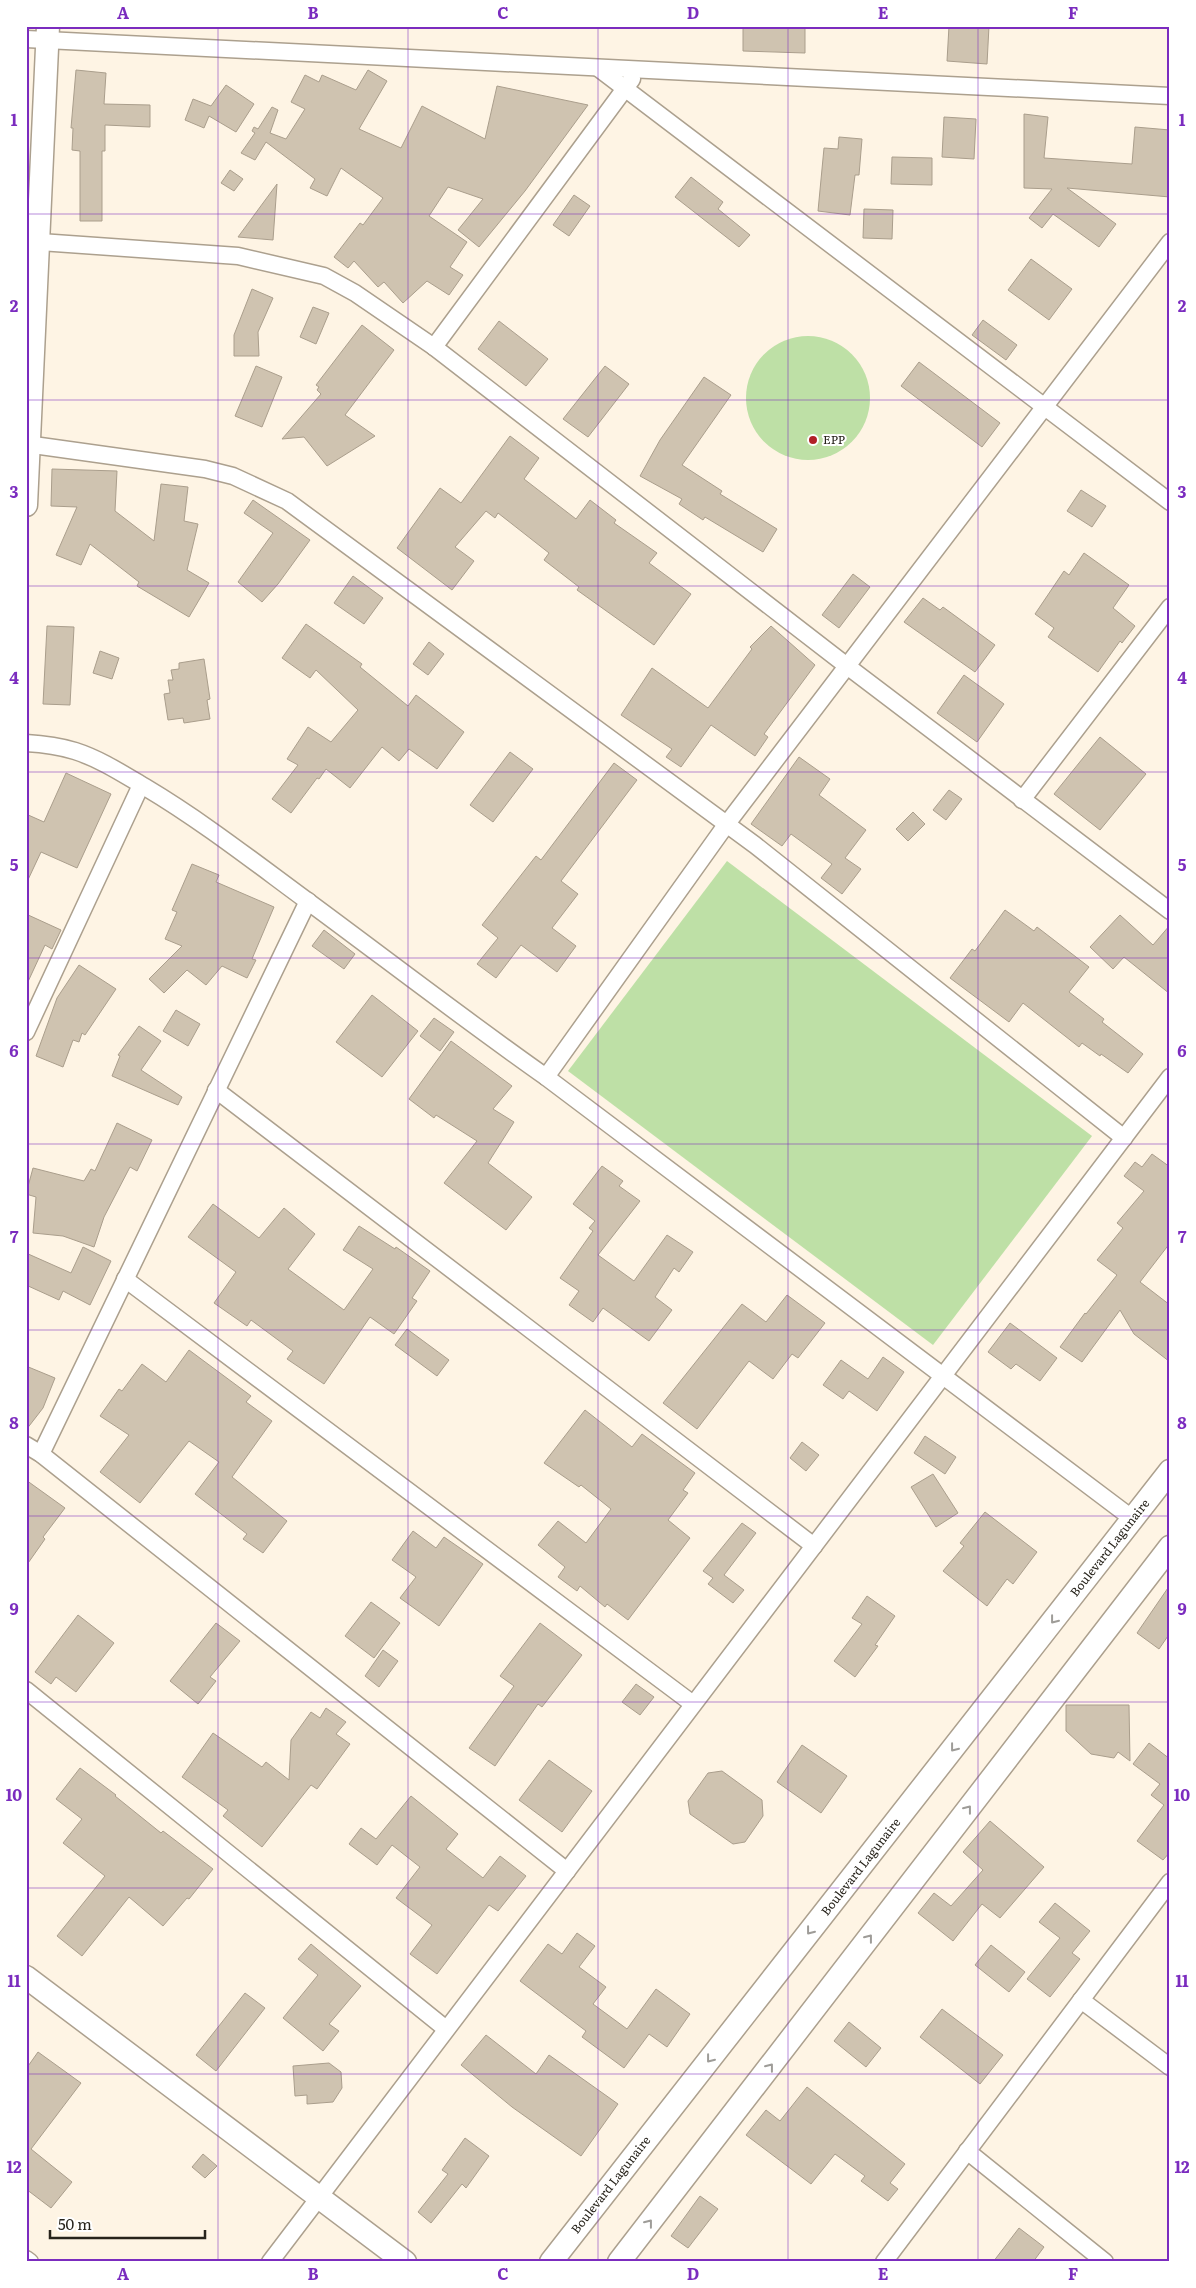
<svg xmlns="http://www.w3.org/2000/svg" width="1196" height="2288" font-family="Literata,serif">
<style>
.green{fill:#bee0a6}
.building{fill:#cfc3b0;stroke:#aa9e8c}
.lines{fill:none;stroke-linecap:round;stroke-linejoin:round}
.street-casing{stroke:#aca08e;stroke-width:19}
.secondary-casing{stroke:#aca08e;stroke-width:25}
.street{stroke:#fff;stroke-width:16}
.secondary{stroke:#fff;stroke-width:22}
.oneway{stroke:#9e9c98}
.grid{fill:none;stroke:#7b2cbf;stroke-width:1;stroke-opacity:0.55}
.poi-dot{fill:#b11f27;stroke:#fff;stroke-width:2}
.labels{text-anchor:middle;stroke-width:4;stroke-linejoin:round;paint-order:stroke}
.poi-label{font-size:12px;fill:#27231b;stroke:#fff;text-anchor:start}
.street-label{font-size:12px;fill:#27231b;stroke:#fff}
.neatline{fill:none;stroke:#7b2cbf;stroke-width:2}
.grid-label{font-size:16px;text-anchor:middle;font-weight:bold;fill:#7b2cbf}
</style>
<rect width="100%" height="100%" fill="#fef4e4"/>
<g class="green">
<circle cx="808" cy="398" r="62"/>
<polygon points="727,861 1092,1136 933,1345 568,1071"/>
</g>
<g class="building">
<polygon points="743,26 805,26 805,53 743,51"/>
<polygon points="949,26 989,26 987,64 947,61"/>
<polygon points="76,70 106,73 104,104 150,105 150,127 105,125 105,151 102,151 102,221 80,221 80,151 72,150 73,128 71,128"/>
<polygon points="368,70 387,81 359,129 401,148 422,106 485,139 497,86 588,105 525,191 479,247 458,230 483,199 448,187 429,216 467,242 450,267 463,275 449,295 427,281 403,303 384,282 378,287 354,261 348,268 334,257 360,223 363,225 383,198 341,168 327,196 310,188 315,179 266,142 255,160 241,153 255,133 252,131 254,127 258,129 272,107 278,110 270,133 286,139 305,109 291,102 305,75 319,82 322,75 356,90"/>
<polygon points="226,85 254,104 236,132 209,116 204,128 185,120 193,99 211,106"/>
<polygon points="1024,114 1048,117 1044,158 1132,164 1135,127 1170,130 1170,197 1067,188 1116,224 1099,247 1053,214 1042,228 1029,218 1052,189 1024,188"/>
<polygon points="944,117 976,119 974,159 942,157"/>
<polygon points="839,137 862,139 859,175 855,175 850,215 818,211 824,148 838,149"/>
<polygon points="892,157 932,158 932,185 891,184"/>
<polygon points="230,170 243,179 234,191 221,183"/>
<polygon points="691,177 723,202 718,209 750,235 739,247 675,197"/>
<polygon points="277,184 273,240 238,237"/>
<polygon points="574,195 590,206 569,236 553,225"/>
<polygon points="864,209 893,210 892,239 863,238"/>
<polygon points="1031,259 1072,289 1049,320 1008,290"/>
<polygon points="252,289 273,298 258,332 259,356 234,356 234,335"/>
<polygon points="313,307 329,313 316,344 300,337"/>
<polygon points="983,320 1017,345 1006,360 972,335"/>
<polygon points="499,321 548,359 526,386 478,349"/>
<polygon points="362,325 394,350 345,415 375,436 327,466 304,437 282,439 321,394 317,390 319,387 316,385"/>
<polygon points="919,362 1000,423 982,447 901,386"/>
<polygon points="256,366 282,377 262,427 235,416"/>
<polygon points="605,366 629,384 588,437 563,419"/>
<polygon points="704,377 731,395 682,465 722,491 720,494 777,529 763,552 705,517 703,520 679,504 682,499 640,476 660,440"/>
<polygon points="510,436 539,458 524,479 576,519 590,500 616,520 614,523 657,553 649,563 691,594 654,645 577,590 579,587 544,560 549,553 498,513 495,518 486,511 455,547 474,561 452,590 397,548 440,488 461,503"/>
<polygon points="52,469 117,471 115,511 154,541 161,484 188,487 184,521 198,524 187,570 209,583 189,617 137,586 139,582 90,544 81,565 56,555 77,507 51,506"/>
<polygon points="1081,490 1106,506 1092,527 1067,511"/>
<polygon points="253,500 310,540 278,584 262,602 238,582 273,533 244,513"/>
<polygon points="1084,553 1129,585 1113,608 1135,626 1122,643 1120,641 1098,672 1048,637 1054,628 1035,614 1064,571 1069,575"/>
<polygon points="853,574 870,587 839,628 822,615"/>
<polygon points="353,576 383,598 364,624 334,603"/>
<polygon points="923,598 940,610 943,607 995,645 975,672 904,622"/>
<polygon points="306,624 362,664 360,667 408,706 416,695 464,732 437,769 409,749 399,761 382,747 350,788 326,769 319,779 317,778 291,813 272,799 298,765 287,759 308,727 331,742 358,710 316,670 310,678 282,658"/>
<polygon points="47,626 74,627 70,705 43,704"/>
<polygon points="771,626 815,665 764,734 768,737 755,756 711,725 681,767 666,757 672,749 621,715 652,668 708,708 752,649 750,647"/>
<polygon points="429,642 444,654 428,675 413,664"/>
<polygon points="100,651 119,658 112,679 93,673"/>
<polygon points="204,659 210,699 207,700 210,719 184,723 183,718 168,720 164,694 170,693 168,680 173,680 171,670 179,669 179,663"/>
<polygon points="964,675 1004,704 977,742 937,713"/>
<polygon points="1100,737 1146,774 1100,830 1054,794"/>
<polygon points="510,752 533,769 493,822 470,805"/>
<polygon points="799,757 830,779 819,795 866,830 845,858 861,869 842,894 821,878 832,864 791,834 782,846 751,824"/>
<polygon points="614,763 637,780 561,881 578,894 552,928 576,946 557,972 521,945 496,978 477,964 498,938 482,925 536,856 541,860"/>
<polygon points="66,773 111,794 77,868 41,852 26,884 26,814 44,822"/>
<polygon points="949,790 962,799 946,820 933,810"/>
<polygon points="913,812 925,824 908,841 896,829"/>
<polygon points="192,864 219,875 216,882 274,907 252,959 256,960 247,978 222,966 206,985 187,970 164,993 149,979 182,946 165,939 177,912 172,910"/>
<polygon points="1005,910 1034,931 1037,927 1089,967 1069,992 1104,1019 1102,1022 1143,1054 1128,1073 1101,1054 1100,1056 1082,1043 1079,1047 1023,1003 1009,1022 950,978 972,949 975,951"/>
<polygon points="26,914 61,930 52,949 45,945 26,986"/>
<polygon points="1120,915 1153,945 1170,925 1170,994 1124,957 1113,969 1090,947"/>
<polygon points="324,930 355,954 344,969 312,946"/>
<polygon points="79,965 116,989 85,1035 82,1033 79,1042 73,1040 63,1067 36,1056 57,998"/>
<polygon points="372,995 418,1031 382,1077 336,1042"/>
<polygon points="176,1010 200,1024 188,1046 163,1031"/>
<polygon points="434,1018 454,1032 440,1051 420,1036"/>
<polygon points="139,1026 161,1041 141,1070 182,1097 178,1105 112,1076 120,1056 118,1055"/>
<polygon points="451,1041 512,1086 493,1109 514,1122 488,1163 532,1197 506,1230 444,1183 477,1141 436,1115 434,1118 409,1099"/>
<polygon points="117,1123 152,1140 137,1171 130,1167 104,1217 94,1247 63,1236 33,1233 36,1197 26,1194 33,1168 84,1181 91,1169 95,1171"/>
<polygon points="1152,1154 1170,1167 1170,1243 1140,1282 1170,1305 1170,1362 1134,1334 1120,1310 1082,1362 1060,1347 1085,1313 1086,1314 1117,1275 1097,1260 1123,1228 1117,1223 1144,1191 1124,1176 1135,1162 1142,1167"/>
<polygon points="602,1166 623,1181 619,1186 640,1201 598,1255 634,1281 667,1235 693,1252 679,1272 674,1268 655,1297 672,1310 649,1341 603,1308 593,1322 569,1305 579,1291 560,1278 593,1231 589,1228 595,1221 573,1204"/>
<polygon points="213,1204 259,1238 284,1208 315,1234 288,1269 344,1310 373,1269 343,1250 359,1226 395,1249 396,1247 430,1271 412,1298 417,1301 394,1334 370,1317 324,1384 287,1359 293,1351 251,1320 247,1326 214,1303 236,1272 188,1237"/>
<polygon points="83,1247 111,1261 90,1305 63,1291 59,1300 26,1285 26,1253 71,1273"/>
<polygon points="787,1295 825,1323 798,1358 792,1354 773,1379 749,1361 697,1429 663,1403 742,1304 766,1322"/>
<polygon points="1010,1323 1057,1358 1040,1381 1016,1364 1011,1369 988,1352"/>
<polygon points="407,1329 449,1360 437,1376 395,1345"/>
<polygon points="189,1350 251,1396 246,1402 272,1421 232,1477 287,1521 263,1553 243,1539 247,1534 195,1494 219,1462 189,1441 140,1503 100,1472 129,1435 100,1416 119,1389 122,1391 142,1364 166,1382"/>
<polygon points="883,1357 904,1372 877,1411 849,1391 843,1399 823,1385 841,1360 868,1379"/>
<polygon points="26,1366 55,1378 43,1408 26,1430"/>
<polygon points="585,1410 632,1447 642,1434 695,1473 683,1490 688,1493 668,1520 690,1538 628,1620 607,1604 605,1607 580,1586 577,1591 558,1577 565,1567 538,1545 558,1521 586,1543 611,1509 581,1485 579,1487 544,1463"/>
<polygon points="925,1436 956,1457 945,1474 914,1453"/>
<polygon points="802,1442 819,1455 806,1471 790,1458"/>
<polygon points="933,1474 958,1513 936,1527 911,1487"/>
<polygon points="26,1480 65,1508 43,1537 45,1539 26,1566"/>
<polygon points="985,1512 1037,1552 1013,1584 1007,1579 987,1606 943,1571 964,1546 960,1543"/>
<polygon points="742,1523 756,1533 724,1575 744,1590 733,1603 708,1584 713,1578 703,1571"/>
<polygon points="413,1531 436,1548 444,1537 483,1564 439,1626 400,1598 416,1577 392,1560"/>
<polygon points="1170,1585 1170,1633 1159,1649 1137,1633"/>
<polygon points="867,1596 895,1616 875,1645 878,1646 855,1677 834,1661 862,1624 852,1618"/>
<polygon points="371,1602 400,1623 374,1658 345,1636"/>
<polygon points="78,1615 114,1643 76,1692 56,1677 51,1684 35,1672"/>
<polygon points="216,1623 240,1641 210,1677 216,1681 198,1704 170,1681"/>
<polygon points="540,1623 582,1655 542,1707 538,1704 495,1766 469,1748 514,1686 500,1676"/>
<polygon points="383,1650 398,1661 379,1687 365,1676"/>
<polygon points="636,1684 654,1697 640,1715 622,1702"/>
<polygon points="1066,1705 1129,1705 1130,1761 1118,1752 1114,1758 1091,1754 1066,1731"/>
<polygon points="326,1708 346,1722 336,1734 350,1744 317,1789 311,1785 262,1847 223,1816 228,1810 182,1777 213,1733 262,1767 266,1762 289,1780 291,1740 311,1712 320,1718"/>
<polygon points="1149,1743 1170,1759 1170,1852 1163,1860 1137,1841 1164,1805 1151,1795 1160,1784 1133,1764"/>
<polygon points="802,1745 847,1776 821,1813 777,1782"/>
<polygon points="549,1760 592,1791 562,1832 519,1800"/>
<polygon points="80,1768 116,1795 115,1796 161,1833 163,1831 213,1869 189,1899 187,1898 163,1926 129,1897 82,1956 57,1936 105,1876 63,1843 82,1819 56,1799"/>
<polygon points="722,1771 762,1800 763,1816 745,1842 733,1844 690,1814 688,1801 708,1773"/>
<polygon points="411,1796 458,1834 446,1849 483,1878 500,1856 526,1876 498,1911 489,1905 437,1974 410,1954 432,1925 396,1898 420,1867 392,1845 377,1865 349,1844 361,1828 376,1839"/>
<polygon points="990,1821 1044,1867 1000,1918 982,1904 953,1941 918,1913 934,1893 951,1906 983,1870 963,1852"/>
<polygon points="1055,1903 1090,1931 1072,1953 1080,1959 1050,1997 1027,1979 1060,1938 1039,1922"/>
<polygon points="577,1933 595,1946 579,1967 606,1987 593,2004 627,2029 656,1989 690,2014 667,2047 649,2034 624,2068 582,2037 586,2031 520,1981 548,1944 562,1954"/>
<polygon points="311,1944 361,1986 329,2024 339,2031 323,2051 283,2018 318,1975 298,1959"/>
<polygon points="991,1945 1025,1972 1009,1992 975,1965"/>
<polygon points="245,1993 265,2008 216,2071 196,2055"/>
<polygon points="942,2009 1003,2055 980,2084 920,2037"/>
<polygon points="849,2022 881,2048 866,2067 834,2041"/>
<polygon points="486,2035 536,2074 549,2055 618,2104 581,2156 512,2107 461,2065"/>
<polygon points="38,2052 81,2083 31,2149 72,2182 51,2208 26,2189 26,2069"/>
<polygon points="329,2063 341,2072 342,2088 333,2102 307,2104 307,2095 295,2096 293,2066"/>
<polygon points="807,2087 905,2164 890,2183 898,2189 888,2201 861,2181 865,2176 835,2154 811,2184 746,2135 766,2110 780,2121"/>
<polygon points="465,2138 489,2156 466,2188 462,2184 431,2223 418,2212 448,2174 442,2170"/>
<polygon points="203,2154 217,2166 205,2178 192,2167"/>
<polygon points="700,2196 718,2209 688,2248 671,2236"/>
<polygon points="1019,2228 1044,2247 1033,2262 993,2262"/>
</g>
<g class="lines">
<defs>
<g id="street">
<polyline points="26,39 1170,96"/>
<polyline points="598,68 1170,502"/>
<polyline points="26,241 238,256 324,276 355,293 434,347 847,666 1170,911"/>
<polyline points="434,347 632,79"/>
<polyline points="26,444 205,469 233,476 287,501 755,845 1124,1138"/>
<path d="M26,743C43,744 59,746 75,751C100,759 123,774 145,787C202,821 253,861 306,900C386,959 465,1020 546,1077L1133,1519"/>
<polyline points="1022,800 1170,607"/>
<polyline points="26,1032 141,785"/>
<polyline points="546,1077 726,825 1170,242"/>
<polyline points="216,1090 814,1546"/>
<polyline points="125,1279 693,1704"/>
<polyline points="26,1445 41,1454 567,1871"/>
<polyline points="41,1454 308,901"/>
<polyline points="26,1690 446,2029"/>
<polyline points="1081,2000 1170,2067"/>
<polyline points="967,2151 1105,2262"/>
<polyline points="26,2259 30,2262"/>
<polyline points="270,2262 1170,1077"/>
<polyline points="884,2262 1170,1882"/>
</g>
<g id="secondary">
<polyline points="26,505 48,26"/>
<polyline points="26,1977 405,2262"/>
<polyline points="551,2262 1170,1471"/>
<polyline points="619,2262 1170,1547"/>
</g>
</defs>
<use href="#street" class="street-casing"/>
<use href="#secondary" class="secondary-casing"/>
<use href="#street" class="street"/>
<use href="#secondary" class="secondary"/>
</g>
<defs><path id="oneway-chevron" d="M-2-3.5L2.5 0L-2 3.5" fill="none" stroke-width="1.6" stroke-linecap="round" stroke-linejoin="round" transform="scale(1.25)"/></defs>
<g class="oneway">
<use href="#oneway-chevron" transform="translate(1054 1620) rotate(128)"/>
<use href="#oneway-chevron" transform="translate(954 1748) rotate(128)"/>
<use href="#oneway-chevron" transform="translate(968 1809) rotate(-52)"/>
<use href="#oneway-chevron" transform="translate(810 1931) rotate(128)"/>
<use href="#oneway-chevron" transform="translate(869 1938) rotate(-52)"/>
<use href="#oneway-chevron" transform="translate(710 2059) rotate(128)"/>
<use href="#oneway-chevron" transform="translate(770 2067) rotate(-52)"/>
<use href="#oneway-chevron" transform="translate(649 2223) rotate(-52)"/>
</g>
<path class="grid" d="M218,26V2262M408,26V2262M598,26V2262M788,26V2262M978,26V2262M26,214H1170M26,400H1170M26,586H1170M26,772H1170M26,958H1170M26,1144H1170M26,1330H1170M26,1516H1170M26,1702H1170M26,1888H1170M26,2074H1170"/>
<circle class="poi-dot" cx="813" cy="440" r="5"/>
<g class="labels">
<g class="poi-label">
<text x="823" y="444">EPP</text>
</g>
<g class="street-label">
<text transform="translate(1110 1548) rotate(-52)" y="4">Boulevard Lagunaire</text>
<text transform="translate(861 1867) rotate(-52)" y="4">Boulevard Lagunaire</text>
<text transform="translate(611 2185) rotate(-52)" y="4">Boulevard Lagunaire</text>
</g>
</g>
<rect width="1196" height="2288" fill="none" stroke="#ffffff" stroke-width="55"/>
<path d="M50 2230v8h155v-8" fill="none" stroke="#27231b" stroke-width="2.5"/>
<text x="58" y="2230" font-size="15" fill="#27231b" stroke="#ffffff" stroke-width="4" paint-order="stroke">50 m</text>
<rect x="28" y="28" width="1140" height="2232" class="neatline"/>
<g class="grid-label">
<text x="123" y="19">A</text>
<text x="313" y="19">B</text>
<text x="503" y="19">C</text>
<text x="693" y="19">D</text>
<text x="883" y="19">E</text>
<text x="1073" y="19">F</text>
<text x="14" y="126">1</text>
<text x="1182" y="126">1</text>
<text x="14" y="312">2</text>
<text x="1182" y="312">2</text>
<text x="14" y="498">3</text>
<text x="1182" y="498">3</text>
<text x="14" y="684">4</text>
<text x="1182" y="684">4</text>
<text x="14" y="871">5</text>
<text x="1182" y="871">5</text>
<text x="14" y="1057">6</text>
<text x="1182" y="1057">6</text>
<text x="14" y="1243">7</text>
<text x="1182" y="1243">7</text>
<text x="14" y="1429">8</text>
<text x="1182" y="1429">8</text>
<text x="14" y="1615">9</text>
<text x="1182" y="1615">9</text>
<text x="14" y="1801">10</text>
<text x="1182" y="1801">10</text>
<text x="14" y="1987">11</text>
<text x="1182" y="1987">11</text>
<text x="14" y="2173">12</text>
<text x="1182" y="2173">12</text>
<text x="123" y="2280">A</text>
<text x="313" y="2280">B</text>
<text x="503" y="2280">C</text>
<text x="693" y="2280">D</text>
<text x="883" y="2280">E</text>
<text x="1073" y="2280">F</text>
</g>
</svg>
